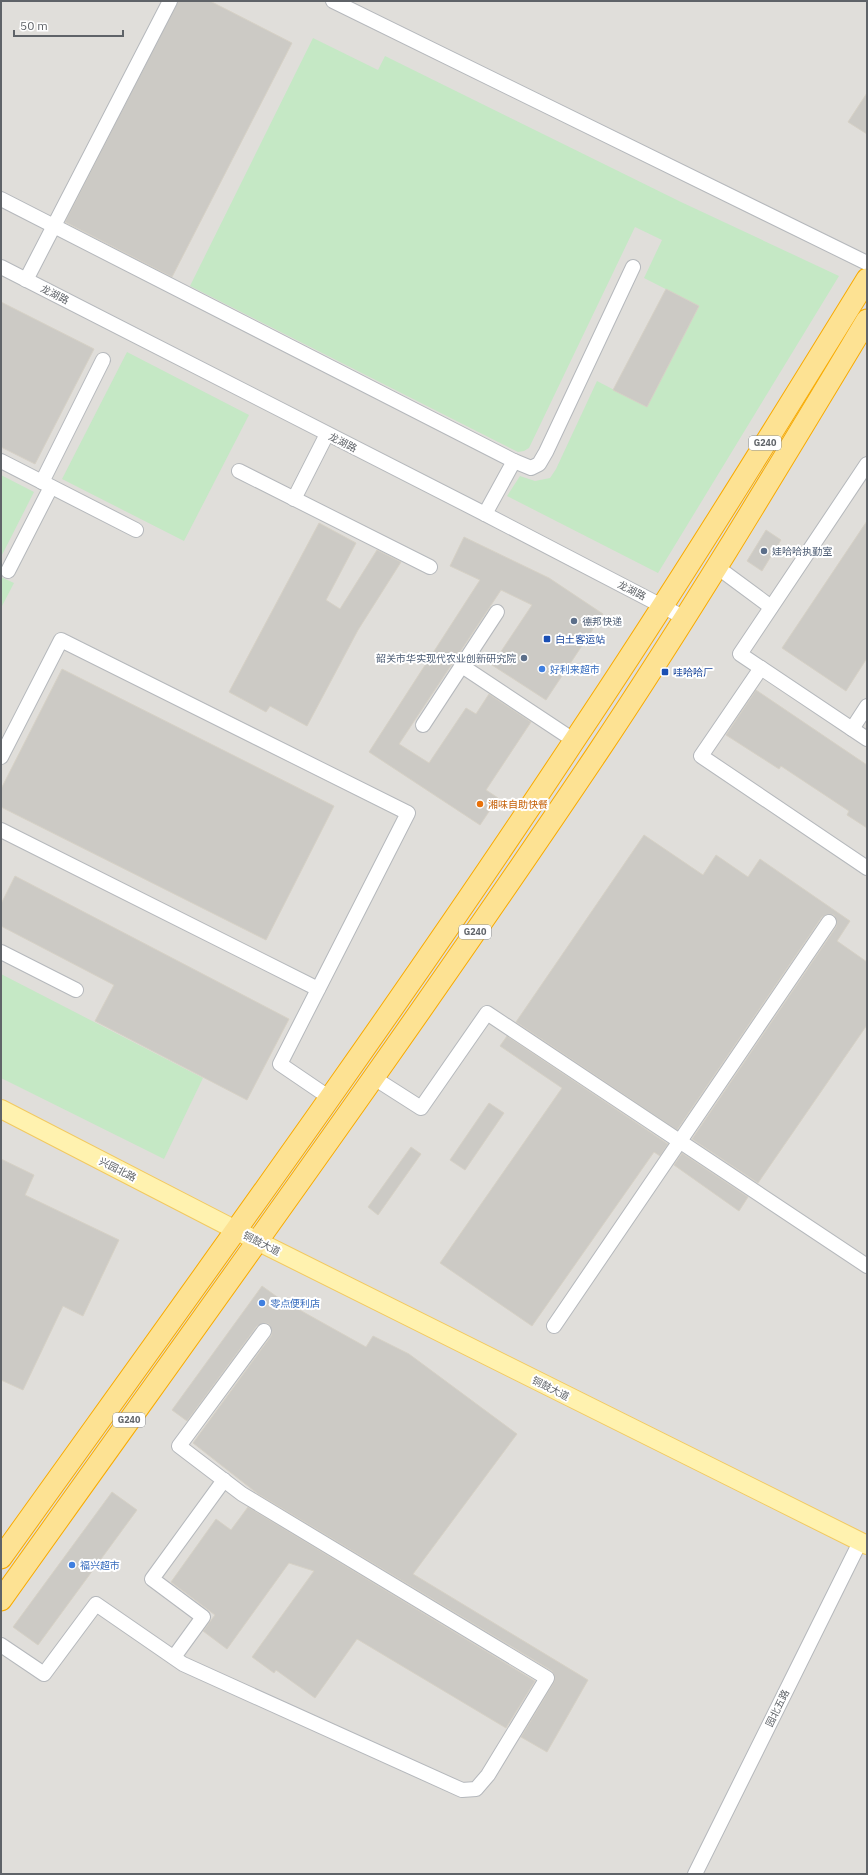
<svg xmlns="http://www.w3.org/2000/svg" width="868" height="1875" font-family="'IBM Plex Sans','Noto Sans SC',sans-serif">
<style>
.industrial{fill:#e0deda}
.green{fill:#c5e8c5}
.building{fill:#cccac5;stroke:#d6d1c6}
.lines{fill:none;stroke-linecap:round;stroke-linejoin:round}
.minor-casing{stroke:#b5b8bc;stroke-width:16}
.major-casing{stroke:#f2c960;stroke-width:20}
.highway-casing{stroke:#f9ab00;stroke-width:23}
.minor{stroke:#fff;stroke-width:14}
.major{stroke:#fff2af;stroke-width:18}
.highway{stroke:#fde293;stroke-width:21}
.service-dot{fill:#5c6f8a;stroke:#fff;stroke-width:1.5}
.transit-dot{fill:#1a4fb4;stroke:#fff;stroke-width:1.5}
.shop-dot{fill:#3f7fe0;stroke:#fff;stroke-width:1.5}
.food-dot{fill:#e8710a;stroke:#fff;stroke-width:1.5}
.labels{text-anchor:middle;stroke-width:4;stroke-linejoin:round;paint-order:stroke}
.shield{fill:#fff;stroke:#8f9295;stroke-width:1}
.shield-label{font-size:9px;font-weight:bold;fill:#5f6368}
.street-label{font-size:10px;fill:#5f6368;stroke:#fff}
.service-label{font-size:10px;fill:#4e5e75;stroke:#fff;text-anchor:start}
.transit-label{font-size:10px;fill:#164399;stroke:#fff;text-anchor:start}
.shop-label{font-size:10px;fill:#366cbe;stroke:#fff;text-anchor:start}
.food-label{font-size:10px;fill:#c56008;stroke:#fff;text-anchor:start}
</style>
<rect width="100%" height="100%" fill="#f1efe8"/>
<rect class="industrial" x="1" y="1" width="866" height="1873"/>
<g class="green">
<polygon points="313,38 378,70 385,56 681,202 839,276 658,573 507,496 520,476 535,481 550,478 556,469 597,381 647,407 699,306 644,278 662,240 635,227 529,448 524,451 518,452 190,286"/>
<polygon points="127,352 249,415 184,541 62,479"/>
<polygon points="1,475 34,492 1,557"/>
<polygon points="1,577 14,583 1,608"/>
<polygon points="1,974 203,1078 164,1159 1,1078"/>
</g>
<g class="building">
<polygon points="178,1 210,1 292,43 172,277 65,222"/>
<polygon points="867,93 867,134 848,122"/>
<polygon points="666,289 699,306 647,407 613,390"/>
<polygon points="1,302 94,349 35,464 1,447"/>
<polygon points="867,521 867,658 846,691 782,648"/>
<polygon points="319,523 356,543 326,600 340,609 377,550 401,562 358,630 307,726 270,706 266,712 229,692"/>
<polygon points="766,530 781,540 762,571 747,561"/>
<polygon points="464,537 549,578 603,614 546,700 492,665 532,605 501,590 399,744 429,763 466,708 476,714 489,694 531,722 486,790 498,798 480,825 369,752 480,580 450,566"/>
<polygon points="62,669 334,806 266,940 1,807 1,789"/>
<polygon points="756,690 867,765 867,828 847,815 849,811 781,766 779,769 726,735"/>
<polygon points="644,835 703,875 716,855 748,877 760,859 850,921 837,941 867,962 867,1025 758,1183 692,1139 836,927 837,922 834,915 829,914 822,917 677,1130 516,1022"/>
<polygon points="15,876 289,1019 247,1100 95,1021 114,985 1,926 1,904"/>
<polygon points="507,1036 668,1144 660,1156 654,1152 532,1326 440,1263 562,1088 500,1046"/>
<polygon points="489,1103 504,1113 465,1170 450,1160"/>
<polygon points="411,1147 421,1154 378,1215 368,1207"/>
<polygon points="682,1153 748,1197 739,1211 674,1165"/>
<polygon points="1,1159 34,1175 25,1195 119,1240 83,1316 63,1306 23,1390 1,1380"/>
<polygon points="262,1286 280,1299 366,1347 373,1336 409,1354 517,1434 413,1574 588,1680 547,1752 521,1737 554,1682 555,1678 552,1671 258,1494 193,1443 271,1336 272,1332 269,1324 265,1323 257,1326 187,1421 172,1410"/>
<polygon points="112,1492 137,1510 38,1645 13,1627"/>
<polygon points="248,1507 535,1681 506,1728 357,1639 315,1698 276,1670 274,1673 252,1657 314,1571 289,1563 227,1649 203,1631 215,1615 171,1582 216,1519 231,1530"/>
</g>
<g class="lines">
<defs>
<g id="minor">
<polyline points="333,1 867,263"/>
<polyline points="1,199 514,461 531,468 539,464 546,452 633,267"/>
<polyline points="1,267 485,514 685,618"/>
<polyline points="26,280 170,1"/>
<polyline points="1,461 136,530"/>
<polyline points="867,464 740,654 867,739"/>
<polyline points="239,471 430,567"/>
<polyline points="42,482 103,360"/>
<polyline points="294,499 327,434"/>
<polyline points="485,514 514,461"/>
<polyline points="717,567 771,607"/>
<polyline points="8,571 51,487"/>
<polyline points="462,666 575,741"/>
<polyline points="761,668 701,756 867,868"/>
<polyline points="423,725 497,612"/>
<polyline points="852,729 867,706"/>
<polyline points="1,757 61,640 408,813 280,1064 330,1098"/>
<polyline points="1,830 318,989"/>
<polyline points="1,952 76,990"/>
<polyline points="374,1078 421,1108 487,1013 867,1266"/>
<polyline points="554,1326 829,922"/>
<polyline points="1,1645 44,1674 96,1604 183,1664 462,1790 476,1789 488,1775 547,1678 242,1494 179,1446 264,1331"/>
<polyline points="174,1657 203,1617 152,1579 224,1480"/>
<polyline points="695,1874 860,1542"/>
</g>
<polyline id="major" points="1,1109 257,1241 867,1545"/>
<g id="highway">
<path d="M1,1558C195,1287 392,1017 576,738C677,587 772,433 867,279"/>
<path d="M1,1600C201,1319 404,1041 596,755C691,613 779,466 867,320"/>
</g>
</defs>
<use href="#minor" class="minor-casing"/>
<use href="#major" class="major-casing"/>
<use href="#highway" class="highway-casing"/>
<use href="#minor" class="minor"/>
<use href="#major" class="major"/>
<use href="#highway" class="highway"/>
</g>
<g class="service-dot">
<circle cx="764" cy="551" r="4"/>
<circle cx="574" cy="621" r="4"/>
<circle cx="524" cy="658" r="4"/>
</g>
<g class="transit-dot">
<rect x="543" y="635" width="8" height="8" rx="2"/>
<rect x="661" y="668" width="8" height="8" rx="2"/>
</g>
<g class="shop-dot">
<circle cx="542" cy="669" r="4"/>
<circle cx="262" cy="1303" r="4"/>
<circle cx="72" cy="1565" r="4"/>
</g>
<circle class="food-dot" cx="480" cy="804" r="4"/>
<g class="labels">
<g class="shield">
<rect x="749" y="436" width="32" height="14" rx="3"/>
<rect x="459" y="925" width="32" height="14" rx="3"/>
<rect x="113" y="1413" width="32" height="14" rx="3"/>
</g>
<g class="shield-label">
<text x="765" y="446">G240</text>
<text x="475" y="935">G240</text>
<text x="129" y="1423">G240</text>
</g>
<g class="street-label">
<text transform="translate(55 294) rotate(27)" y="4">龙湖路</text>
<text transform="translate(343 442) rotate(27)" y="4">龙湖路</text>
<text transform="translate(632 590) rotate(27)" y="4">龙湖路</text>
<text transform="translate(118 1169) rotate(27)" y="4">兴园北路</text>
<text transform="translate(262 1243) rotate(27)" y="4">铜鼓大道</text>
<text transform="translate(551 1388) rotate(27)" y="4">铜鼓大道</text>
<text transform="translate(777 1708) rotate(-64)" y="4">园北五路</text>
</g>
<g class="service-label">
<text x="772" y="555">娃哈哈执勤室</text>
<text x="582" y="625">德邦快递</text>
<text x="516" y="662" text-anchor="end">韶关市华实现代农业创新研究院</text>
</g>
<g class="transit-label">
<text x="555" y="643">白土客运站</text>
<text x="673" y="676">哇哈哈厂</text>
</g>
<g class="shop-label">
<text x="550" y="673">好利来超市</text>
<text x="270" y="1307">零点便利店</text>
<text x="80" y="1569">福兴超市</text>
</g>
<g class="food-label">
<text x="488" y="808">湘味自助快餐</text>
</g>
</g>
<rect width="868" height="1875" fill="none" stroke="#5f6368" stroke-width="4"/>
<path d="M14 30v6h109v-6" fill="none" stroke="#5f6368" stroke-width="2"/>
<text x="20" y="30" font-size="12" fill="#5f6368" stroke="#ffffff" stroke-width="3" paint-order="stroke">50 m</text>
</svg>
